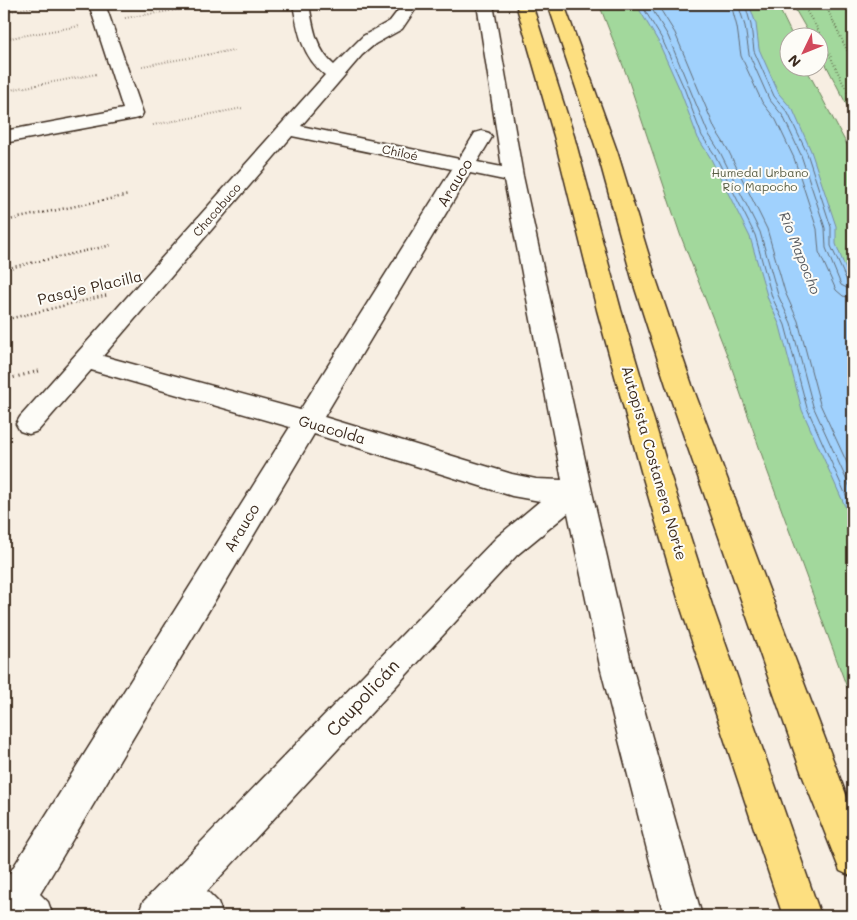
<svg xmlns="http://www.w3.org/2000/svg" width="857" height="920" font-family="Mali,sans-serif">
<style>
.green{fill:#a2d89c;stroke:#6e815d}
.water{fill:#a0d1fd;stroke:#788ea4}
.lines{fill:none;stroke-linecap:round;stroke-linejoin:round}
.shore{stroke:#636d77;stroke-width:1}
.minor-casing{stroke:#3b2a1e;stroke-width:3}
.highway-casing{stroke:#3b2a1e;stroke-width:3}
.path-far2{stroke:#3b2a1e;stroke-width:2;stroke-dasharray:0.5 2.5;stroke-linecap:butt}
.path-far1{stroke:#3b2a1e;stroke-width:2.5;stroke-dasharray:1 3;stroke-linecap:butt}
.path{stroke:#3b2a1e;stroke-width:3;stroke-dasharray:1 4;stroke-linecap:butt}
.minor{fill:#fdfcf7;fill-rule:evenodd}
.highway{fill:#fddf80;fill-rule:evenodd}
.labels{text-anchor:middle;stroke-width:4;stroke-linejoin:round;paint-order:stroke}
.far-street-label{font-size:12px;fill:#3b2a1e;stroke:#fdfcf7}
.far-park-label{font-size:12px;fill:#5a5e44;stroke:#fdfcf7}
.far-water-label{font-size:14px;font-style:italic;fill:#595c61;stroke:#fdfcf7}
.street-label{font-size:15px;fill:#3b2a1e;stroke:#fdfcf7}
.near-street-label{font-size:18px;fill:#3b2a1e;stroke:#fdfcf7}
</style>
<rect width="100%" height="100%" fill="#f7eee2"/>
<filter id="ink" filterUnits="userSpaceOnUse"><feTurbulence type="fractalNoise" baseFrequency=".02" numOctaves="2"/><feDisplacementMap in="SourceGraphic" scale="10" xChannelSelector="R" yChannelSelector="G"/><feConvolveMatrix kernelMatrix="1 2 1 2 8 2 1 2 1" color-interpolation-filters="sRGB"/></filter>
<g filter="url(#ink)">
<g class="green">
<polygon points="599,4 777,4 793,37 790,38 790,68 806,68 853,156 853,704 767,470 729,360 680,234 627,76"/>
<polygon points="792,4 853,4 853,117 820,53 820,38 811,37"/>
</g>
<polygon class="water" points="636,4 749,4 756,24 759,49 779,94 793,110 811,151 836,226 836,244 853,288 853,524 802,410 780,326 768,299 750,237 710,157 698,138 680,90 658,41"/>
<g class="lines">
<g class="shore">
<polyline points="641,4 662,39 684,88 702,136 715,155 755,235 772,297 785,325 807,408 853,511"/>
<polyline points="649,4 668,36 708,133 720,152 760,232 778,295 791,323 813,406 853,494"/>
<polyline points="657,4 675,33 715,129 727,148 767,229 785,292 798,321 820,404 853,476"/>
<polyline points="731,4 737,27 741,56 762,102 776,120 794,158 817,229 819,252 836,290 843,296 853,298"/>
<polyline points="738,4 745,26 749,54 769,99 783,116 801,155 825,228 826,248 841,285 853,291"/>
<polyline points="745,4 751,25 754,51 774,96 788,113 807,153 831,227 831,246 847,281 853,284"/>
</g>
<defs>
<g id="minor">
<polygon points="89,4 105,4 143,113 141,117 134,119 4,143 4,131 123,109"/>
<path d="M293,4H309C313,27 316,49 334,65L363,36L390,21L403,4H419L402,29L375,44L362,55L301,126L459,159L475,133L482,131L489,133L492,137L477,162L502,167L477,4H493L523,176L592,492L632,666L702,916H664L600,666L568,513L517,555L207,891L218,902L223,916H138L143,902L497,537L540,501L512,496L314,434L40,894L48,902L53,916H9L4,910V882L290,427L91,370L38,431L29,434L20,431L16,424L20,417L325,75C302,56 298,32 293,4ZM292,136L452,169L300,410L103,356ZM470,173L504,180L562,480L536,479L512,474L324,417Z"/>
</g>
<g id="highway">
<polygon points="516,4 532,4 574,136 621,310 669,471 712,605 821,916 783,916 680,605 641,471 597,310 554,136"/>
<polygon points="548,4 564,4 617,151 657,282 692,385 853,813 853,877 840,871 803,777 666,385 633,282 597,151"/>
</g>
</defs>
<use href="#minor" class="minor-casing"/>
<use href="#highway" class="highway-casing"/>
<g class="path-far2">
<polyline points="802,4 817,28 853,104"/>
<polyline points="825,4 853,63"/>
<polyline points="4,12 52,4"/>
<polyline points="125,18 207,5"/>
<polyline points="4,39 80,26"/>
<polyline points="142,66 234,50"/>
<polyline points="4,91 97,74"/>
<polyline points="153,125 243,108"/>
</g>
<g class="path-far1">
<polyline points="4,221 129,195"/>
<polyline points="4,269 112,245"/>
<polyline points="4,320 108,295"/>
</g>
<polyline class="path" points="4,380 39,371"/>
<use href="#minor" class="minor"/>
<use href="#highway" class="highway"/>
</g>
</g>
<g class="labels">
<g class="far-street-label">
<text transform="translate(400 153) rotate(12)" y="4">Chiloé</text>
<text transform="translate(217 210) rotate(-49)" y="4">Chacabuco</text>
</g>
<g class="far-park-label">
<text x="760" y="177">Humedal Urbano<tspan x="760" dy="14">Río Mapocho</tspan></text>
</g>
<g class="far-water-label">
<text transform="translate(800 253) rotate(68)" y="5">Río Mapocho</text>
</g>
<g class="street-label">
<text transform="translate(455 183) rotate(-59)" y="5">Arauco</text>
<text transform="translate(90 288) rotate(-13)" y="5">Pasaje Placilla</text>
<text transform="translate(332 430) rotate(16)" y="5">Guacolda</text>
<text transform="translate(654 463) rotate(74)" y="5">Autopista Costanera Norte</text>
<text transform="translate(242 528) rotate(-59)" y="5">Arauco</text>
</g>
<g class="near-street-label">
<text transform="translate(363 698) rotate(-47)" y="6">Caupolicán</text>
</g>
</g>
<rect width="857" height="920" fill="none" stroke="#fdfcf7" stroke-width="20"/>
<rect x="10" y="10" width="837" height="900" fill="none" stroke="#3b2a1e" stroke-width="2" filter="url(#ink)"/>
<g transform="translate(804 52) rotate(227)"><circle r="24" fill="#fdfcf7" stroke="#afa8a0"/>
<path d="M0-4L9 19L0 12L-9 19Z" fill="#d1495b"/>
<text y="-8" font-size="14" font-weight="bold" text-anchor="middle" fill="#3b2a1e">N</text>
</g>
</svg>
